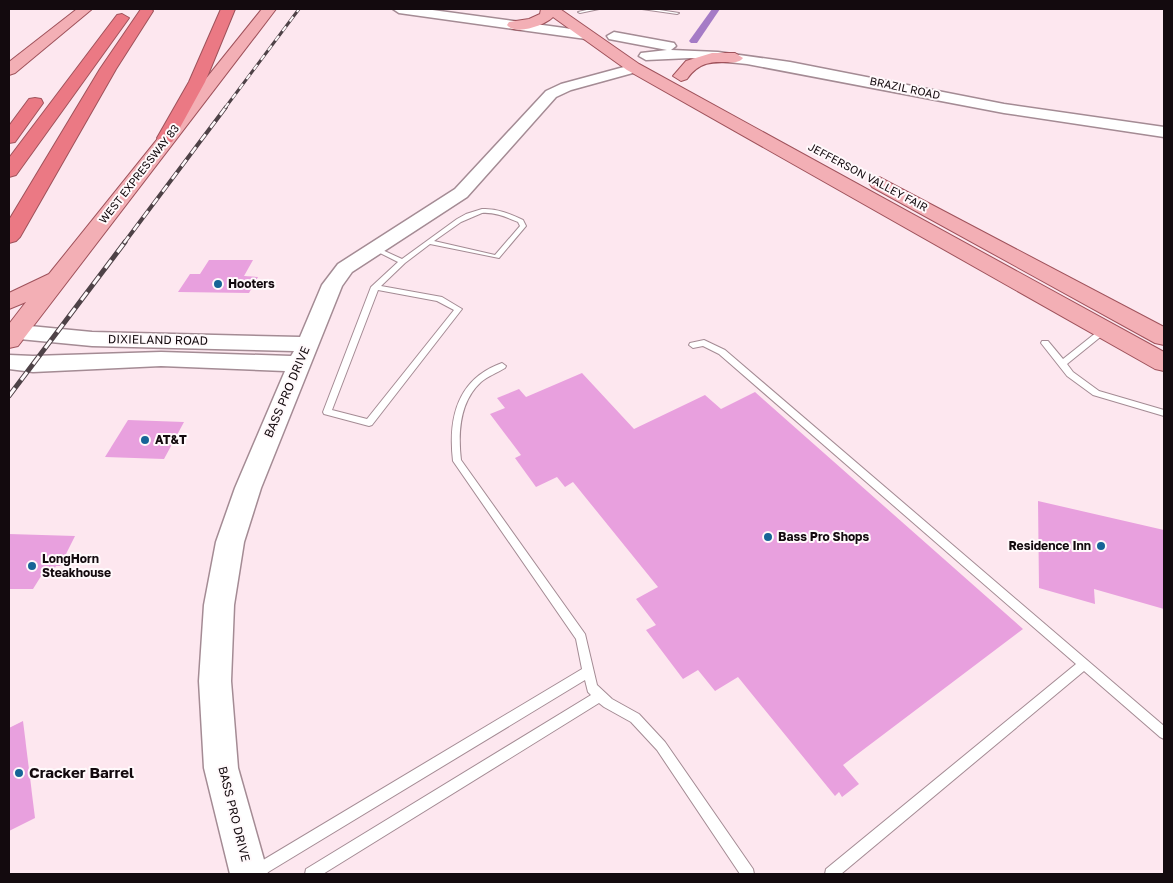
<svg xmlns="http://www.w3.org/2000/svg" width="1173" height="883" font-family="'Golos Text',sans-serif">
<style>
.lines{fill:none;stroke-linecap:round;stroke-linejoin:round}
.canal{fill:#a57bc6;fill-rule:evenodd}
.building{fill:#e8a0de}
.lane-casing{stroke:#a48b94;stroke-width:2}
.secondary-casing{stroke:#a48b94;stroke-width:3}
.primary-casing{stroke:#9f525b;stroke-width:2}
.highway-casing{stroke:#9f525b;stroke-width:2}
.lane{fill:#fff;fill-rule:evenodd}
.secondary{fill:#fff;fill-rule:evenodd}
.primary{fill:#f3afb5;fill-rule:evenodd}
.highway{fill:#eb7984;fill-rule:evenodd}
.rail-far2-casing{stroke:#4e4247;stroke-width:3}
.rail-far1-casing{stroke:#4e4247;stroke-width:4}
.rail-casing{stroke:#4e4247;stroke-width:5}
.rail-far2{stroke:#fff9fb;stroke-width:2;stroke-dasharray:6;stroke-linecap:butt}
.rail-far1{stroke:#fff9fb;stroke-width:2.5;stroke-dasharray:8;stroke-linecap:butt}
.rail{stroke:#fff9fb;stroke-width:3;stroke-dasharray:10;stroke-linecap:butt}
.poi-dot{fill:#176497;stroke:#fff9fb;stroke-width:2}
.labels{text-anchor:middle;stroke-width:4;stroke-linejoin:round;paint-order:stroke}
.far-street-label{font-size:11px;fill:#130a0e;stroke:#fff9fb}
.poi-label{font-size:12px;font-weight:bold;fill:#130a0e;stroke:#fff9fb;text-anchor:start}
.street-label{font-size:12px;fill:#130a0e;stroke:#fff9fb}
.near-poi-label{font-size:15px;font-weight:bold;fill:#130a0e;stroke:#fff9fb;text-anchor:start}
</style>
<rect width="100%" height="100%" fill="#fde7ef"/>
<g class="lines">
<polygon class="canal" points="712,9 720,9 697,43 691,43 689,41"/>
</g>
<g class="building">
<polygon points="209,260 253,260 244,276 258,277 249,293 178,292 190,274 200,274"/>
<polygon points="582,373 634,429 705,395 721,409 755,392 1023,629 843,765 859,784 842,797 839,792 835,796 738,677 715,691 698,670 683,679 646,630 656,625 636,599 658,587 573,482 565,487 557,477 536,487 515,458 521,455 490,414 505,408 497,398 519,389 526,397"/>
<polygon points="128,420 184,422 164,459 105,457"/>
<polygon points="1038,501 1164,530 1164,609 1094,589 1095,604 1039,588"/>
<polygon points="9,534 75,536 60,566 56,566 52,573 43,573 33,589 9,589"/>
<polygon points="23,721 35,818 9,831 9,728"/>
</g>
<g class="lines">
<defs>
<g id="lane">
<polygon points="591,9 599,9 580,13 578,12"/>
<polygon points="642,9 653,9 679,13 677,14"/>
<path d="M482,209C497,208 510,214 523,220L526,226L499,258L430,244L405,263L381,286L442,297L462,309L372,425L369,426L324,414L323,412L371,287L398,262L374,250V248H378L402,259L457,219L466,214ZM482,213C495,212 506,217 518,222L520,226L495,255L434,241L461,222ZM378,290L437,301L454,310L367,419L332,410Z"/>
<polygon points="1102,328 1108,328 1109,330 1067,364 1073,372 1099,391 1164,410 1164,416 1093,395 1067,376 1041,343 1042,341 1048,341 1063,359"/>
<polygon points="704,340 725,350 1164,726 1164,739 1160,737 1084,671 841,874 825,874 826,869 1076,664 719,354 703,346 693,348 689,345 690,343"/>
<path d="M502,363L506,366L505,368C497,373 488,376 481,382C459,402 458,434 461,460L585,634L597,685L612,699L639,714L665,742L753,869L754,874H740L657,750L631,722L604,707L599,703L323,874H305L306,869L591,695L588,692L585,680L265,874H247L248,869L582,669L576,639L453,461C448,418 457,379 502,363Z"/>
</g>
<g id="secondary">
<polygon points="393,9 425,9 586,31 593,35 586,39 399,13"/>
<polygon points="614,32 674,43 676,46 671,50 718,52 790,62 1004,104 1164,127 1164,137 1004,113 747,64 690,58 646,60 639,56 641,53 667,50 609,39 607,36"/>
<polygon points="635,64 642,68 640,71 571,90 556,97 467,197 352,272 342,286 261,488 244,542 234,605 231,681 238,768 268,874 230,874 204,768 199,681 204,605 216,542 235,488 285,371 161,366 33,372 9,369 9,355 33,356 161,352 291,356 294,351 92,346 9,338 9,324 92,332 300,337 322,285 338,264 455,189 546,91 561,84"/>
</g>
<g id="primary">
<polygon points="77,9 92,9 15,73 9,75 9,62"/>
<polygon points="262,9 276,9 18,346 9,348 9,324 26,302 9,309 9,293 49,274"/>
<path d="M541,9H560L639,64L1164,352V371L1155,369L627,70L553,17C545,25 516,36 507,25L509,22L529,19L540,14Z"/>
<path d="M712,53H735L743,58C734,70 707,50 687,79L681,81L673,76L686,61Z"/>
<polygon points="879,177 1164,327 1164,345 1155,343 872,187 869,183 872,179"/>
</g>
<g id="highway">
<polygon points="141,9 151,9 153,11 116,69 20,237 16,241 9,243 9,220 100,69"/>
<polygon points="221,9 235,9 205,82 172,142 160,142 157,138 189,82"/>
<polygon points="122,14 129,18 16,175 9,177 9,158 117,15"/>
<polygon points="35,98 41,99 43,103 15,142 9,143 9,126 29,99"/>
</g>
</defs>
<use href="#lane" class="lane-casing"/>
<use href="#secondary" class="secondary-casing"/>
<use href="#primary" class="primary-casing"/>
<use href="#highway" class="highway-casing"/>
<use href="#lane" class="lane"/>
<use href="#secondary" class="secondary"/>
<use href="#primary" class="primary"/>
<use href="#highway" class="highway"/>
<defs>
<polyline id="rail-far2" points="225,108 299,9"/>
<polyline id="rail-far1" points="124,243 226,107"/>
<polyline id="rail" points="9,396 125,242"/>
</defs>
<use href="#rail-far2" class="rail-far2-casing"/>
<use href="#rail-far1" class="rail-far1-casing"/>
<use href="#rail" class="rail-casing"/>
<use href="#rail-far2" class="rail-far2"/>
<use href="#rail-far1" class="rail-far1"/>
<use href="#rail" class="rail"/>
</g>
<g class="poi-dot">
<circle cx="218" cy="284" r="5"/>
<circle cx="145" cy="440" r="5"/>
<circle cx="768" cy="537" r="5"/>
<circle cx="1101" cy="546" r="5"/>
<circle cx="32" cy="566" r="5"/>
<circle cx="19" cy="773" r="5"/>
</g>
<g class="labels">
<g class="far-street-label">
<text transform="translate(905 88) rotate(12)" y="4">BRAZIL ROAD</text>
<text transform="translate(139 174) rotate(-52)" y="4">WEST EXPRESSWAY 83</text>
<text transform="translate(868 177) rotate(28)" y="4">JEFFERSON VALLEY FAIR</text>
</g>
<g class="poi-label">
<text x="228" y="288">Hooters</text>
<text x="155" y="444">AT&amp;T</text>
<text x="778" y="541">Bass Pro Shops</text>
<text x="1091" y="550" text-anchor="end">Residence Inn</text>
<text x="42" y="563">LongHorn<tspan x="42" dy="14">Steakhouse</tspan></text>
</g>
<g class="street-label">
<text transform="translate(158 340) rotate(1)" y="4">DIXIELAND ROAD</text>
<text transform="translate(287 392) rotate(-67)" y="4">BASS PRO DRIVE</text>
<text transform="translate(234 814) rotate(76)" y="4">BASS PRO DRIVE</text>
</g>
<g class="near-poi-label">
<text x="29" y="778">Cracker Barrel</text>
</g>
</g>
<rect width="1173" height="883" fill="none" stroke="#130a0e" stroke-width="20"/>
</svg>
